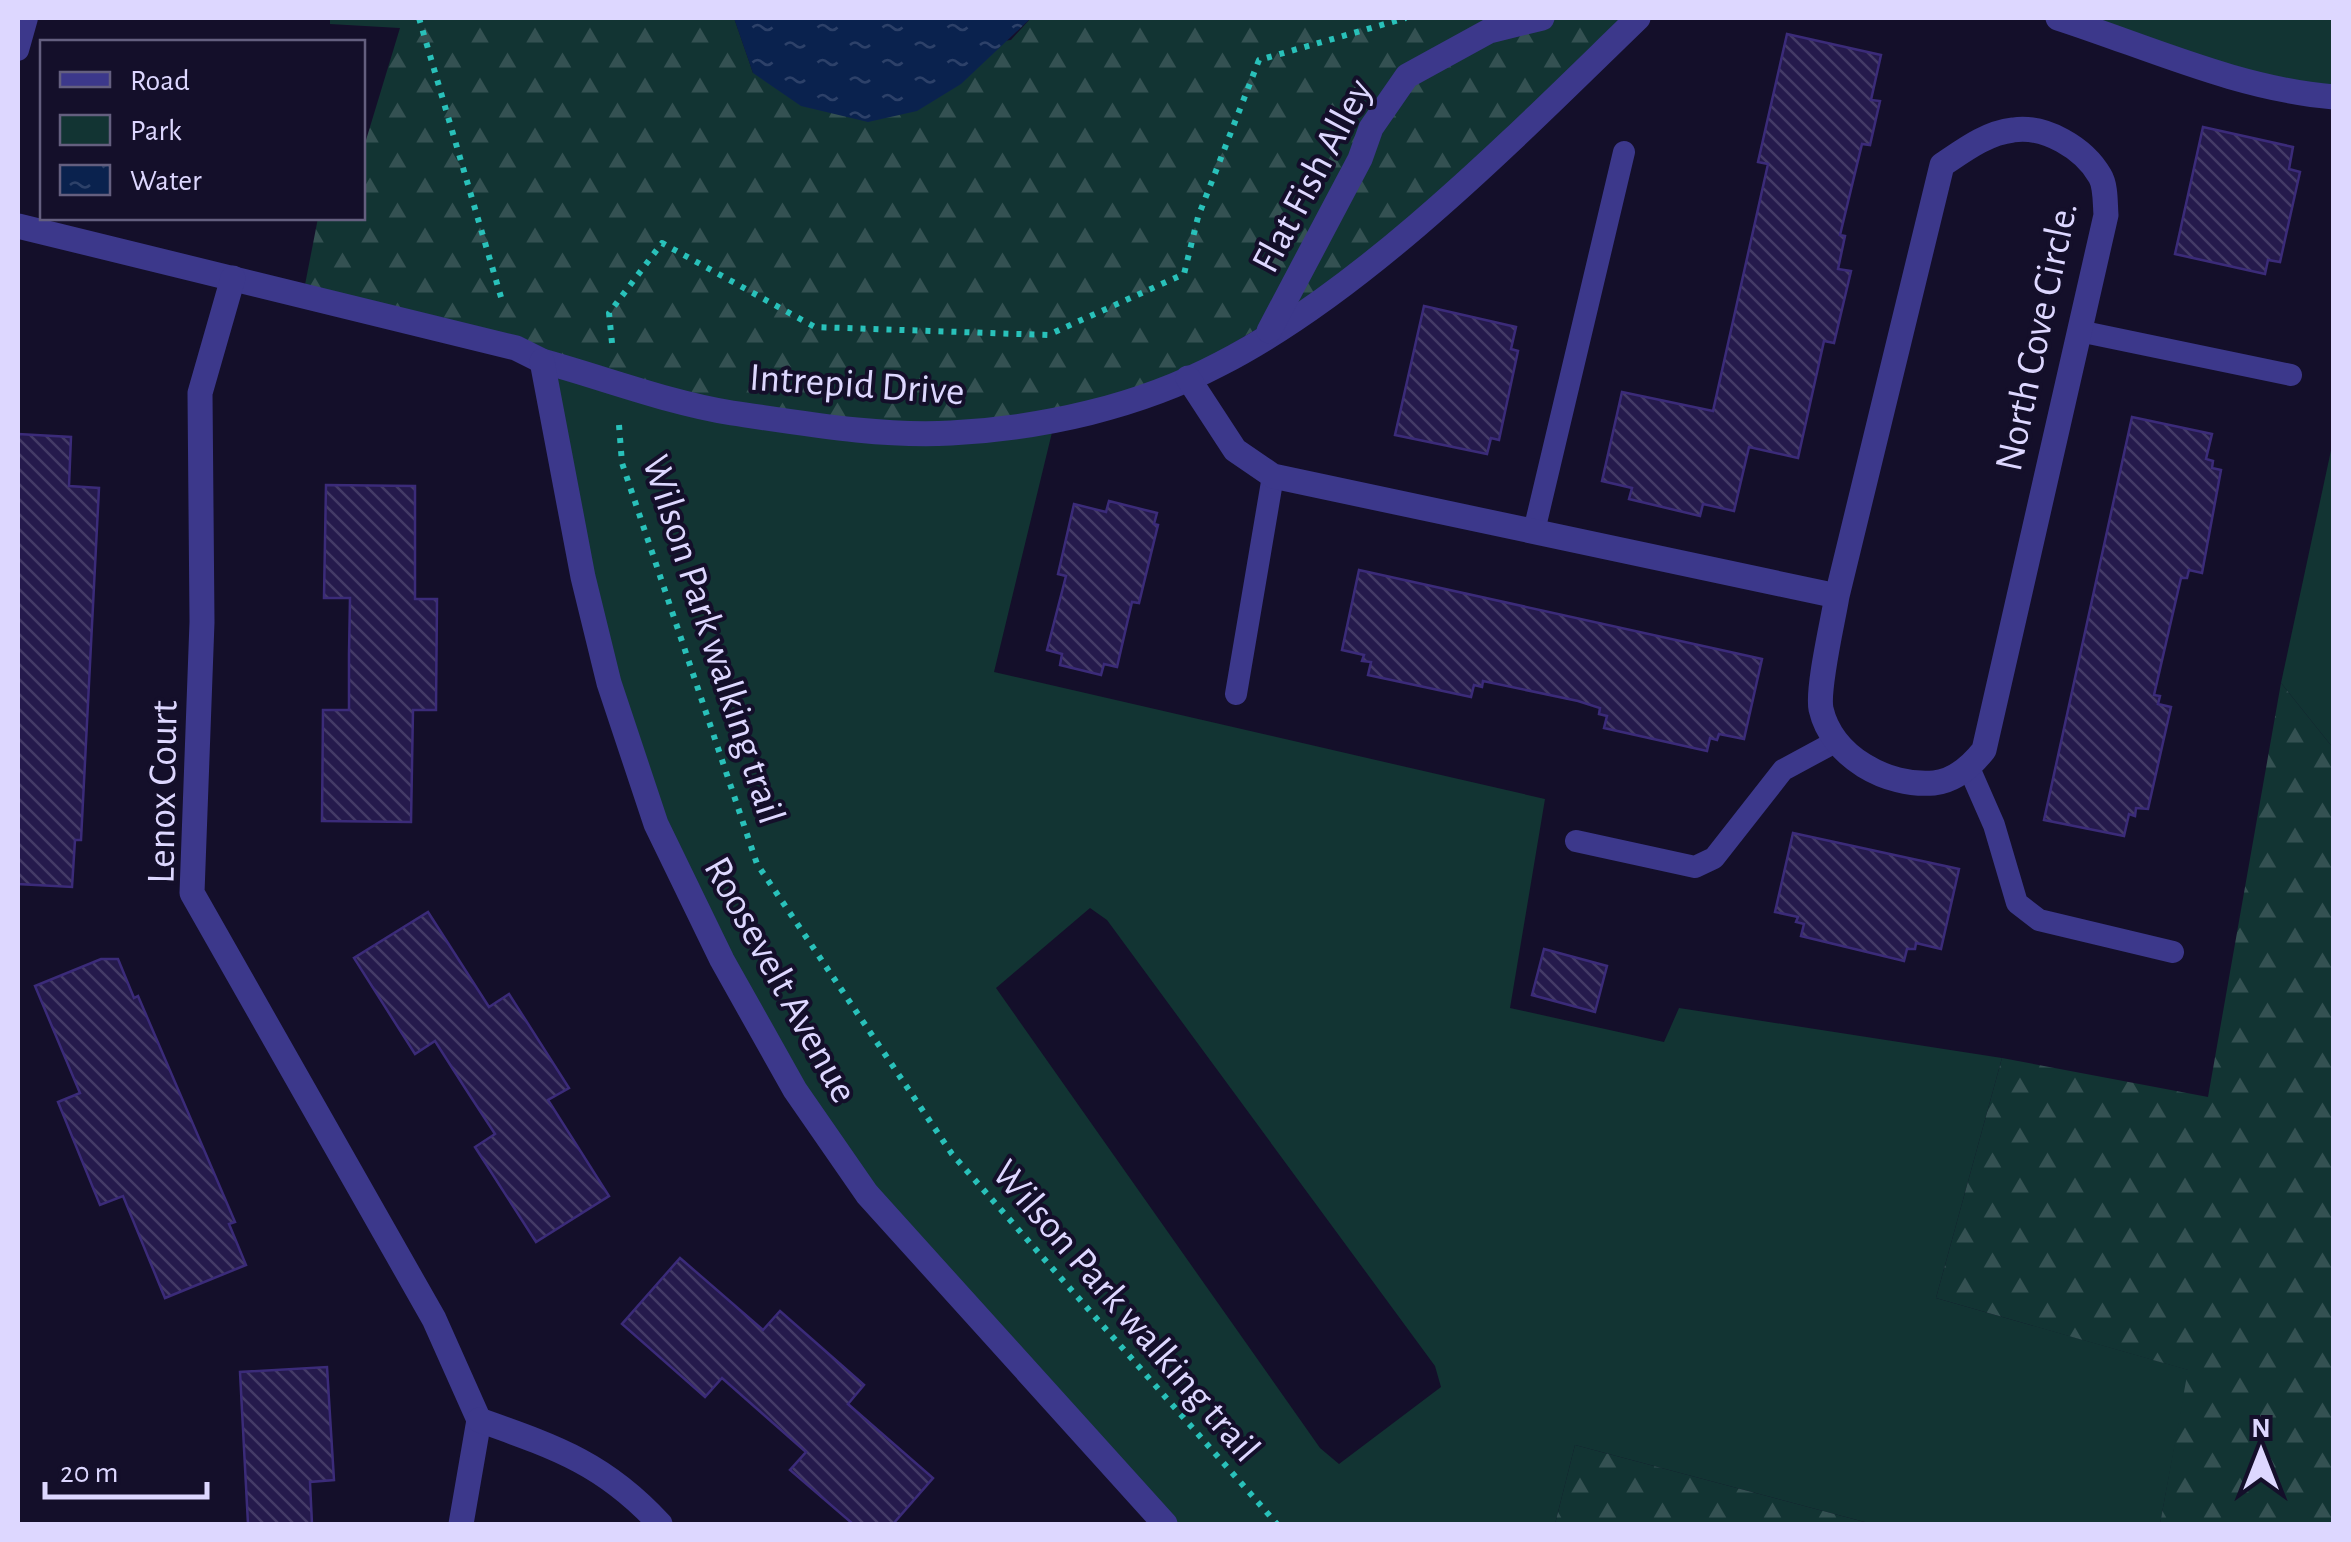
<svg xmlns="http://www.w3.org/2000/svg" width="2351" height="1542" font-family="'Alegreya Sans',sans-serif">
<style>
.green{fill:#123433;fill-rule:evenodd}
.forest{fill:url(#forest-firs)}
.water{fill:url(#water-ripples)}
.building{fill:url(#building-back-hatch);stroke:#3b2b79;stroke-width:2.5}
.lines{fill:none;stroke-linecap:round;stroke-linejoin:round}
.path{stroke:#29c1ba;stroke-width:6;stroke-dasharray:5 8;stroke-linecap:butt}
.lane{stroke:#3c388b;stroke-width:22}
.street{stroke:#3c388b;stroke-width:25}
.labels{text-anchor:middle;stroke-width:8;stroke-linejoin:round;paint-order:stroke}
.street-label{font-size:40px;fill:#ddd7ff;stroke:#140f2a}
</style>
<defs>
<pattern id="forest-firs" width="22" height="20" patternUnits="userSpaceOnUse" patternTransform="scale(2.5)"><rect width="22" height="20" fill="#123433"/><path d="M5 1l3.5 6h-7zM16 11l3.5 6h-7z" fill="#345152"/></pattern>
<pattern id="water-ripples" width="26" height="14" patternUnits="userSpaceOnUse" patternTransform="scale(2.5)"><rect width="26" height="14" fill="#0a224e"/><path d="M2 4q2-2 4 0t4 0M15 11q2-2 4 0t4 0" fill="none" stroke="#2d4169"/></pattern>
<pattern id="building-back-hatch" width="6" height="6" patternUnits="userSpaceOnUse" patternTransform="scale(2.5)"><rect width="6" height="6" fill="#251a4c"/><path d="M-1 5l2 2M0 0l6 6M5-1l2 2" fill="none" stroke="#443b67"/></pattern>
</defs>
<rect width="100%" height="100%" fill="#140f2a"/>
<g class="green">
<polygon points="2058,18 2333,18 2333,97"/>
<path d="M542,361L1055,420L994,672L1545,799L1510,1008L1664,1042L1679,1008L2002,1058L1936,1298L2189,1370L2160,1524H1872L1575,1445L1555,1524H1165L820,1131L647,809ZM1090,908L1107,920L1435,1366L1441,1387L1339,1464L1320,1448L996,988Z"/>
<polygon points="2333,441 2333,748 2281,683"/>
</g>
<g class="forest">
<polygon points="330,18 734,18 753,73 1011,40 1031,18 1638,18 1371,261 1139,399 949,433 728,412 304,290 318,218 362,218 363,150 400,28 330,24"/>
<polygon points="2281,683 2333,748 2333,1524 2160,1524 2188,1370 1936,1298 2002,1058 2208,1097"/>
<polygon points="1575,1445 1872,1524 1555,1524"/>
</g>
<polygon class="water" points="734,18 1031,18 961,84 917,111 868,122 801,106 753,73"/>
<g class="building">
<polygon points="1787,34 1881,55 1871,100 1880,101 1870,145 1862,144 1840,235 1845,236 1838,269 1851,271 1834,343 1824,341 1798,458 1749,447 1734,511 1703,504 1700,516 1629,499 1632,488 1602,481 1622,392 1713,411 1768,164 1758,162"/>
<polygon points="2203,127 2293,147 2289,169 2300,172 2280,262 2268,260 2265,274 2175,254"/>
<polygon points="1424,306 1516,327 1511,349 1518,351 1499,440 1491,438 1487,454 1395,435"/>
<polygon points="2132,417 2212,434 2206,459 2213,461 2212,468 2221,470 2202,573 2189,570 2187,578 2181,578 2154,695 2160,696 2158,704 2171,707 2148,809 2136,808 2135,816 2129,814 2124,836 2044,820"/>
<polygon points="18,434 71,437 69,486 99,488 81,840 75,840 72,887 18,884"/>
<polygon points="326,485 415,486 415,599 437,599 436,710 413,710 411,822 322,821 323,710 349,710 349,654 350,598 324,598"/>
<polygon points="1109,501 1157,513 1154,524 1158,525 1139,603 1132,602 1117,667 1104,664 1101,675 1060,665 1062,654 1047,650 1066,576 1058,574 1074,504 1106,512"/>
<polygon points="1359,570 1762,659 1744,739 1719,734 1717,740 1710,738 1707,751 1604,728 1607,716 1599,714 1600,708 1578,701 1483,681 1482,687 1474,685 1471,697 1368,675 1371,662 1362,661 1364,655 1342,650"/>
<polygon points="1793,833 1959,869 1941,949 1916,943 1915,949 1907,949 1904,961 1801,936 1804,924 1796,922 1798,917 1775,912"/>
<polygon points="428,912 489,1007 509,994 569,1088 548,1100 609,1196 536,1242 475,1147 495,1134 465,1088 435,1041 415,1054 354,958"/>
<polygon points="1544,949 1607,966 1595,1012 1532,995"/>
<polygon points="101,959 118,959 134,998 138,996 235,1222 229,1224 246,1265 165,1298 123,1196 100,1205 58,1102 80,1093 35,986"/>
<polygon points="680,1258 763,1330 780,1311 864,1385 848,1404 933,1478 893,1524 853,1524 790,1470 806,1452 722,1378 705,1397 622,1324"/>
<polygon points="327,1367 334,1480 310,1482 312,1524 248,1524 240,1372"/>
</g>
<g class="lines">
<g class="path">
<polyline points="419,18 503,304"/>
<polyline points="612,343 609,313 662,243 815,327 1048,335 1184,274 1198,217 1259,60 1406,18"/>
<polyline points="619,425 622,463 757,864 952,1154 1277,1524"/>
</g>
<g class="lane">
<polyline points="18,50 27,18"/>
<polyline points="2079,331 2291,375"/>
<polyline points="1534,531 1624,152"/>
<polyline points="1236,694 1273,476"/>
<polyline points="1969,768 1994,825 2017,903 2039,920 2173,952"/>
<polyline points="1576,841 1695,867 1714,858 1783,770 1835,742"/>
</g>
<g class="street">
<path d="M2058,18C2148,47 2238,89 2334,97"/>
<path d="M18,226L516,348L542,361C604,378 669,403 732,413C802,423 879,437 951,433C1043,428 1138,407 1220,364C1368,288 1518,134 1638,18"/>
<polyline points="233,278 200,393 202,622 192,893 434,1319 479,1420 461,1524"/>
<polyline points="1269,331 1360,159 1371,128 1407,76 1489,31 1542,18"/>
<polyline points="542,361 583,577 609,683 656,824 722,960 795,1090 867,1194 1165,1524"/>
<path d="M1188,378L1235,450L1273,476L1837,596C1833,621 1817,688 1821,709C1832,757 1887,787 1934,783C1954,781 1972,765 1984,750L2106,215C2105,203 2106,186 2100,176C2084,148 2045,125 2013,130C1986,133 1963,151 1942,165L1837,596"/>
<path d="M479,1420C555,1447 604,1463 660,1524"/>
</g>
</g>
<g class="labels">
<g class="street-label">
<text transform="translate(1311 175) rotate(-62)" y="14">Flat Fish Alley</text>
<text transform="translate(2035 336) rotate(-78)" y="14">North Cove Circle.</text>
<text transform="translate(857 383) rotate(4)" y="14">Intrepid Drive</text>
<text transform="translate(715 639) rotate(72)" y="14">Wilson Park walking trail</text>
<text transform="translate(161 792) rotate(-89)" y="14">Lenox Court</text>
<text transform="translate(782 979) rotate(61)" y="14">Roosevelt Avenue</text>
<text transform="translate(1127 1310) rotate(49)" y="14">Wilson Park walking trail</text>
</g>
</g>
<rect width="2351" height="1542" fill="none" stroke="#ddd7ff" stroke-width="40"/>
<rect x="40" y="40" width="325" height="180" fill="#140f2a" stroke="#645f7f" stroke-width="2.5"/>
<rect x="60" y="72" width="50" height="15" fill="#3c388b" stroke="#645f7f" stroke-width="2.5"/>
<text x="130" y="90" font-size="30" fill="#ddd7ff">Road</text>
<rect x="60" y="115" width="50" height="30" fill="#123433" stroke="#645f7f" stroke-width="2.5"/>
<text x="130" y="140" font-size="30" fill="#ddd7ff">Park</text>
<rect x="60" y="165" width="50" height="30" fill="url(#water-ripples)" stroke="#645f7f" stroke-width="2.5"/>
<text x="130" y="190" font-size="30" fill="#ddd7ff">Water</text>
<g transform="translate(2261 1452)" stroke="#140f2a" stroke-width="8" paint-order="stroke">
<path d="M0-8L18 38L0 25L-18 38Z" fill="#ddd7ff"/>
<text y="-15" font-size="28" font-weight="bold" text-anchor="middle" fill="#ddd7ff">N</text>
</g>
<path d="M45 1482v15h162v-15" fill="none" stroke="#ddd7ff" stroke-width="5"/>
<text x="60" y="1482" font-size="30" fill="#ddd7ff" stroke="#140f2a" stroke-width="8" paint-order="stroke">20 m</text>
</svg>
